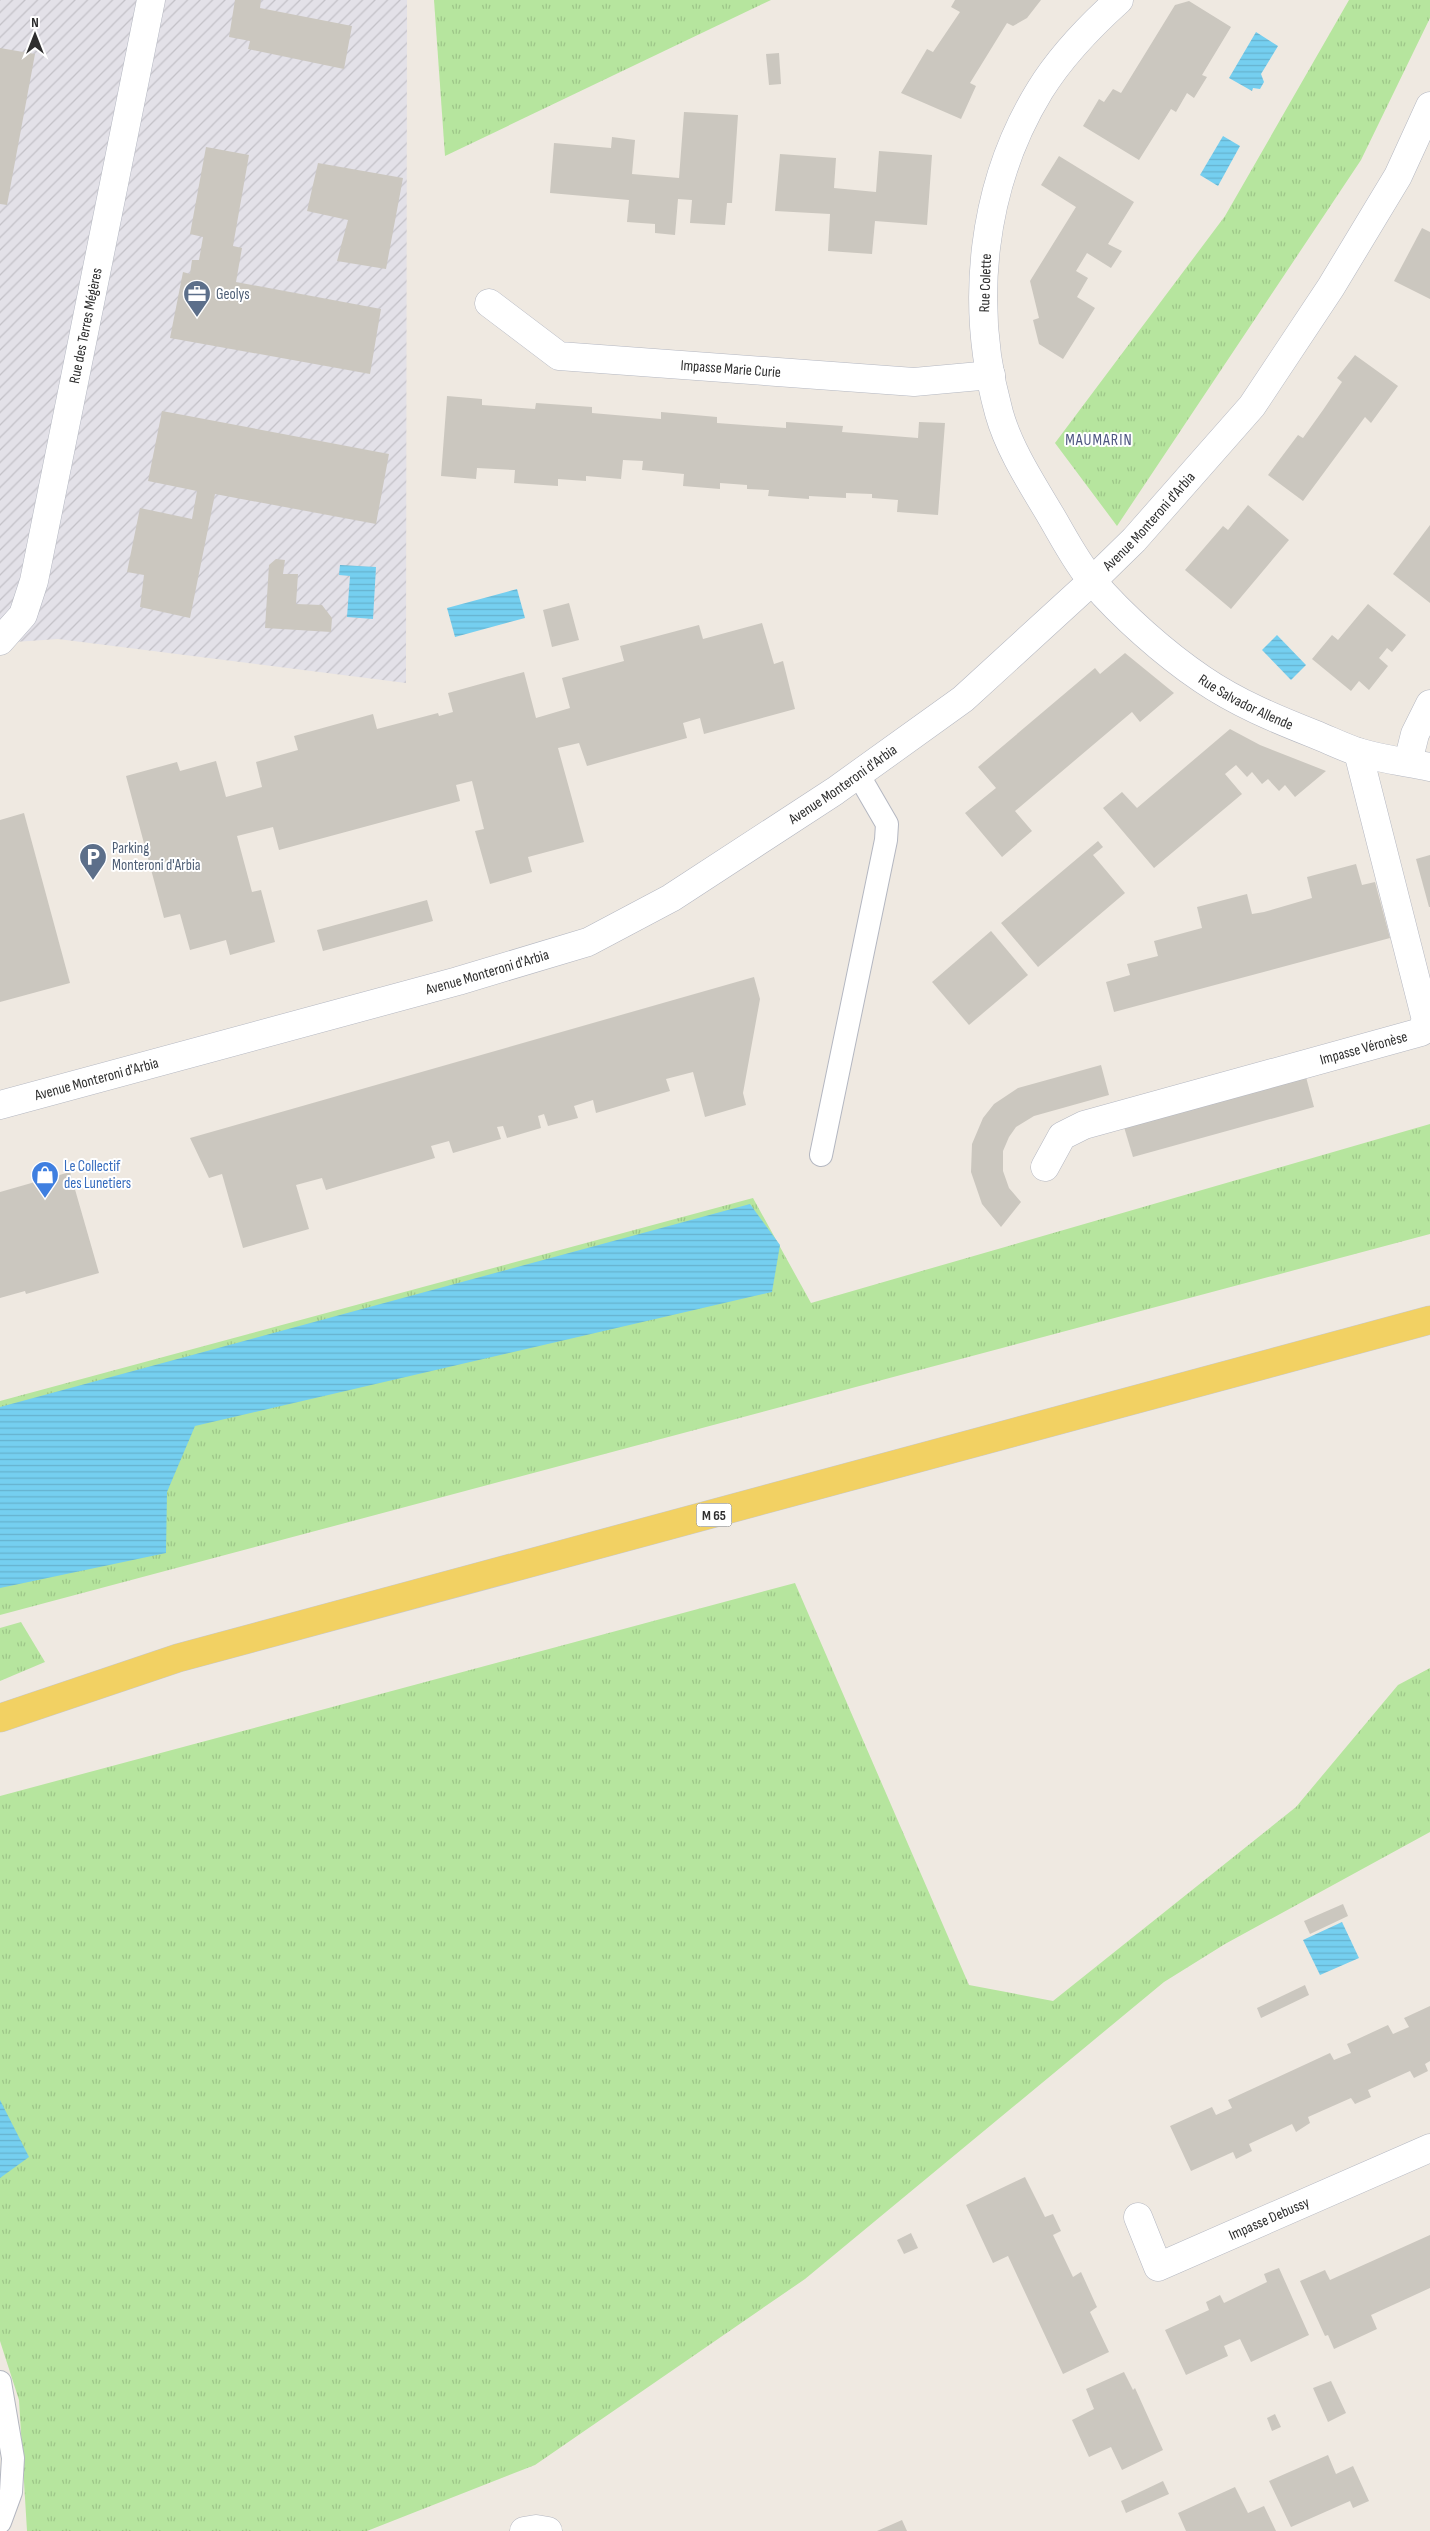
<svg xmlns="http://www.w3.org/2000/svg" width="1430" height="2531" font-family="'Sofia Sans Condensed',sans-serif">
<style>
.industrial{fill:url(#industrial-furrows)}
.grass{fill:url(#grass-tufts)}
.water{fill:url(#water-rules)}
.building{fill:#cbc7bf}
.lines{fill:none;stroke-linecap:round;stroke-linejoin:round}
.lane-casing{stroke:#b4b7c1;stroke-width:24}
.street-casing{stroke:#b4b7c1;stroke-width:29}
.primary-casing{stroke:#c9c9c9;stroke-width:29}
.lane{stroke:#fff;stroke-width:22}
.street{stroke:#fff;stroke-width:28}
.primary{stroke:#f2d163;stroke-width:28}
.labels{text-anchor:middle;stroke-width:4;stroke-linejoin:round;paint-order:stroke}
.shield{fill:#fff;stroke:#6d6d6d;stroke-width:1}
.shield-label{font-size:14px;font-weight:bold;fill:#2e2e2e}
.street-label{font-size:15px;fill:#2e2e2e;stroke:#fff}
.service-label{font-size:15px;fill:#4e5e75;stroke:#fff;text-anchor:start}
.shop-label{font-size:15px;fill:#366cbe;stroke:#fff;text-anchor:start}
.neighbourhood-label{font-size:16px;letter-spacing:1px;fill:#4d5680;stroke:#fff}
</style>
<defs>
<pattern id="industrial-furrows" width="10" height="10" patternUnits="userSpaceOnUse" patternTransform="scale(1.25)"><rect width="10" height="10" fill="#e3e1e8"/><path d="M-1 1l2-2M0 10L10 0M9 11l2-2" fill="none" stroke="#c3c1c7"/></pattern>
<pattern id="grass-tufts" width="24" height="20" patternUnits="userSpaceOnUse" patternTransform="scale(1.25)"><rect width="24" height="20" fill="#b6e59e"/><path d="M3 7l-1-3M5 7V3M7 7l1-3M15 17l-1-3M17 17v-4M19 17l1-3" fill="none" stroke="#9dc588"/></pattern>
<pattern id="water-rules" width="6" height="5" patternUnits="userSpaceOnUse" patternTransform="scale(1.25)"><rect width="6" height="5" fill="#75cff0"/><path d="M0 2.5h6" fill="none" stroke="#66b2ce"/></pattern>
</defs>
<rect width="100%" height="100%" fill="#efe9e1"/>
<polygon class="industrial" points="0,0 407,0 406,683 58,639 0,643"/>
<g class="grass">
<polygon points="434,0 771,0 445,156"/>
<polygon points="1349,0 1430,0 1430,18 1361,160 1117,526 1055,443 1225,216"/>
<polygon points="1430,1124 1430,1234 0,1615 0,1401 753,1198 811,1303"/>
<polygon points="795,1583 969,1985 1053,2001 1296,1807 1398,1685 1430,1668 1430,1832 1225,1944 1164,1982 805,2279 535,2465 367,2531 27,2531 19,2400 0,2341 0,1796"/>
<polygon points="21,1622 45,1662 0,1681 0,1628"/>
</g>
<g class="water">
<polygon points="1256,32 1278,46 1261,74 1264,82 1260,89 1253,88 1252,91 1229,78"/>
<polygon points="1223,136 1240,146 1218,186 1200,175"/>
<polygon points="340,565 376,567 373,619 347,617 350,576 339,575"/>
<polygon points="517,589 525,618 455,637 447,608"/>
<polygon points="1277,635 1306,665 1291,680 1262,650"/>
<polygon points="750,1204 780,1245 772,1292 195,1426 167,1492 166,1553 0,1588 0,1407"/>
<polygon points="1342,1922 1359,1958 1320,1975 1303,1940"/>
<polygon points="0,2100 29,2157 0,2178"/>
</g>
<g class="building">
<polygon points="235,0 261,0 260,8 352,26 344,69 248,49 250,41 229,37"/>
<polygon points="955,0 1041,0 1027,18 1013,26 1007,23 970,83 976,86 961,119 901,93 927,49 933,52 960,12 951,7"/>
<polygon points="1189,1 1231,27 1202,75 1207,77 1194,98 1187,93 1176,112 1171,109 1139,160 1083,126 1099,99 1104,102 1113,89 1121,93 1175,5"/>
<polygon points="0,48 35,54 7,205 0,204"/>
<polygon points="779,53 781,84 769,85 766,54"/>
<polygon points="684,112 738,115 732,203 727,203 725,225 690,223 692,200 678,199 675,235 655,233 655,224 627,222 629,200 550,193 554,143 611,148 612,137 635,140 632,174 679,178"/>
<polygon points="206,147 249,155 233,246 242,248 236,282 381,309 370,374 170,338 183,272 190,274 192,260 199,260 203,237 190,234"/>
<polygon points="879,151 932,155 927,225 875,221 872,254 828,251 830,214 775,211 780,154 836,158 834,188 876,192"/>
<polygon points="1059,156 1134,202 1108,244 1122,251 1111,268 1087,253 1076,271 1088,278 1077,297 1095,308 1063,359 1039,344 1033,320 1039,318 1030,281 1076,207 1041,185"/>
<polygon points="318,163 403,178 386,269 337,261 348,220 307,211"/>
<polygon points="1422,228 1430,232 1430,299 1394,281"/>
<polygon points="1355,355 1398,386 1371,423 1365,417 1303,501 1268,475 1298,435 1303,438 1323,410 1342,382 1337,378"/>
<polygon points="447,396 482,399 482,405 535,409 536,403 592,407 592,413 661,419 661,412 717,417 717,423 786,428 786,422 843,426 842,432 918,438 919,422 945,423 938,515 897,512 898,500 872,498 872,494 846,493 846,498 809,496 809,499 768,496 769,490 747,489 747,485 720,483 720,489 683,486 684,474 642,470 643,461 623,460 621,479 586,476 586,481 558,479 558,486 514,483 515,470 477,468 476,479 441,476"/>
<polygon points="162,411 389,454 376,524 215,494 190,618 140,607 144,575 127,572 140,508 192,519 197,491 148,481"/>
<polygon points="1248,505 1289,540 1231,609 1185,570 1223,526 1228,530"/>
<polygon points="1430,525 1430,603 1393,574"/>
<polygon points="276,559 285,560 283,574 298,574 296,604 322,605 332,618 331,632 265,628 269,565"/>
<polygon points="569,603 579,640 552,647 543,610"/>
<polygon points="1368,604 1406,635 1392,652 1387,648 1379,658 1388,666 1369,690 1359,681 1351,691 1312,659 1332,635 1338,640"/>
<polygon points="762,623 774,664 783,661 795,709 704,734 700,718 683,723 687,738 587,766 579,743 558,748 584,842 528,857 532,872 490,884 475,831 484,829 472,781 456,785 460,801 279,850 273,827 237,836 252,892 261,890 275,942 230,955 226,940 190,950 180,914 164,918 126,776 177,762 180,771 216,761 226,797 262,787 256,762 298,750 294,736 373,714 377,729 438,713 439,716 453,712 448,693 524,672 536,718 570,708 562,678 624,661 620,646 699,625 703,639"/>
<polygon points="1125,653 1174,693 1140,722 1132,712 1015,811 1032,831 1002,857 965,813 996,788 978,767 1095,668 1100,674"/>
<polygon points="1230,729 1260,745 1326,771 1295,797 1285,785 1279,791 1268,779 1262,784 1252,772 1247,777 1236,765 1225,774 1242,794 1154,868 1103,808 1122,792 1137,808"/>
<polygon points="24,813 70,983 0,1002 0,820"/>
<polygon points="1098,841 1103,847 1093,855 1125,893 1038,967 1001,923"/>
<polygon points="1430,855 1430,907 1429,907 1416,859"/>
<polygon points="1356,864 1362,885 1375,882 1390,938 1114,1012 1106,982 1130,975 1127,964 1158,956 1154,941 1202,928 1197,907 1247,894 1252,914 1264,912 1312,898 1307,877"/>
<polygon points="427,900 433,921 323,951 317,930"/>
<polygon points="991,931 1028,975 969,1025 932,982"/>
<polygon points="754,977 760,999 743,1093 746,1105 705,1117 693,1072 666,1079 670,1091 596,1113 593,1100 574,1106 578,1118 548,1126 544,1114 538,1116 541,1128 507,1138 503,1126 497,1127 501,1139 453,1153 449,1141 431,1146 435,1158 326,1190 322,1178 296,1185 309,1229 243,1248 222,1174 209,1178 190,1138"/>
<polygon points="1101,1065 1109,1095 1034,1116 1016,1127 1009,1137 1003,1151 1003,1171 1009,1188 1021,1202 1001,1227 982,1204 971,1172 972,1144 983,1118 994,1104 1018,1088"/>
<polygon points="1306,1077 1314,1107 1133,1157 1124,1127"/>
<polygon points="70,1172 99,1273 26,1294 25,1291 0,1298 0,1192"/>
<polygon points="1343,1904 1348,1916 1310,1934 1304,1921"/>
<polygon points="1305,1985 1309,1995 1261,2018 1257,2008"/>
<polygon points="1430,2006 1430,2061 1425,2064 1428,2071 1414,2078 1410,2071 1368,2090 1371,2097 1355,2104 1351,2098 1308,2117 1310,2123 1296,2132 1292,2124 1249,2144 1252,2151 1236,2159 1233,2152 1191,2171 1170,2126 1212,2107 1216,2115 1232,2108 1228,2100 1330,2053 1334,2060 1351,2053 1347,2044 1388,2025 1393,2034 1409,2027 1404,2018"/>
<polygon points="1025,2177 1045,2217 1053,2214 1061,2231 1053,2235 1073,2277 1081,2272 1097,2307 1090,2312 1109,2352 1063,2374 1008,2256 993,2263 966,2205"/>
<polygon points="911,2233 918,2248 904,2254 897,2240"/>
<polygon points="1430,2235 1430,2288 1371,2315 1377,2329 1334,2349 1328,2335 1325,2336 1300,2281 1325,2270 1330,2280"/>
<polygon points="1279,2268 1309,2335 1251,2362 1240,2339 1224,2346 1228,2356 1186,2375 1165,2330 1209,2310 1206,2302 1220,2295 1224,2303 1267,2282 1264,2274"/>
<polygon points="1124,2372 1133,2390 1135,2388 1163,2450 1122,2470 1111,2447 1089,2457 1072,2420 1094,2409 1086,2389"/>
<polygon points="1331,2381 1346,2413 1328,2422 1313,2388"/>
<polygon points="1275,2414 1281,2427 1272,2431 1267,2418"/>
<polygon points="1328,2455 1336,2474 1353,2466 1369,2501 1353,2508 1350,2501 1291,2527 1269,2481"/>
<polygon points="1163,2481 1169,2494 1126,2513 1121,2501"/>
<polygon points="1235,2487 1248,2513 1264,2506 1276,2531 1186,2531 1178,2513"/>
<polygon points="902,2520 907,2531 877,2531"/>
</g>
<g class="lines">
<defs>
<g id="lane">
<polyline points="821,1155 886,840 887,824 858,774"/>
<polyline points="0,2382 13,2458 11,2492 0,2522"/>
</g>
<g id="street">
<path id="s1" d="M1119,0C1089,27 1061,56 1040,90C981,186 969,305 999,413C1009,449 1032,484 1051,516C1064,538 1076,562 1093,582C1122,616 1165,654 1202,679C1237,703 1276,719 1314,734C1329,740 1343,747 1358,752C1381,759 1406,762 1430,767"/>
<path id="s2" d="M489,303L559,356L914,382L991,375"/>
<path id="s3" d="M0,641L23,615L34,581L151,0"/>
<polyline points="1408,762 1415,734 1430,704"/>
<path id="s4" d="M0,1105L458,981L588,942L671,898L835,791L963,699L1092,581L1134,540L1252,406L1331,287L1398,176L1430,106"/>
<path id="s5" d="M1045,1167L1062,1136L1084,1125L1421,1032L1426,1020L1358,752"/>
<path id="s6" d="M1138,2217L1158,2267L1430,2148"/>
<polyline points="524,2531 536,2529 548,2531"/>
</g>
<polyline id="primary" points="0,1718 178,1658 1430,1320"/>
</defs>
<use href="#lane" class="lane-casing"/>
<use href="#street" class="street-casing"/>
<use href="#primary" class="primary-casing"/>
<use href="#lane" class="lane"/>
<use href="#street" class="street"/>
<use href="#primary" class="primary"/>
</g>
<defs>
<symbol id="office-pin" viewBox="-11 -11 22 30"><path d="M0 17L-7.5 6A9.5 9.5 0 1 1 7.5 6Z" fill="#5c6f8a" stroke="#fff"/><path d="M-6-3h4V-5.5h4V-3h4V5H-6ZM-1-4.5V-3h2v-1.5ZM-6 0V1H6V0Z" fill="#fff"/></symbol>
<symbol id="parking-pin" viewBox="-11 -11 22 30"><path d="M0 17L-7.5 6A9.5 9.5 0 1 1 7.5 6Z" fill="#5c6f8a" stroke="#fff"/><path d="M-3.5-5.5H1a3.5 3.5 0 0 1 0 7H-1V5.5H-3.5ZM-1-3.4V-.6H.8a1.4 1.4 0 0 0 0-2.8Z" fill="#fff"/></symbol>
<symbol id="shop-pin" viewBox="-11 -11 22 30"><path d="M0 17L-7.5 6A9.5 9.5 0 1 1 7.5 6Z" fill="#3f7fe0" stroke="#fff"/><path d="M-5-2.5h2.3a2.7 3.5 0 0 1 5.4 0H5L5.5 6h-11ZM-1.5-2.5h3a1.5 2.3 0 0 0-3 0Z" fill="#fff"/></symbol>
</defs>
<g fill-rule="evenodd">
<use href="#office-pin" x="181" y="278" width="32" height="43"/>
<use href="#parking-pin" x="77" y="841" width="32" height="43"/>
<use href="#shop-pin" x="29" y="1159" width="32" height="43"/>
</g>
<g class="labels">
<rect class="shield" x="696.5" y="1503.5" width="35" height="23" rx="4"/>
<g class="shield-label">
<text x="714" y="1520">M 65</text>
</g>
<g class="street-label">
<text transform="translate(985 283) rotate(-88)" y="5">Rue Colette</text>
<text dy="5" stroke="none"><textPath href="#s3" startOffset="331">Rue des Terres Mégères</textPath></text>
<text dy="5" stroke="none"><textPath href="#s2" startOffset="260">Impasse Marie Curie</textPath></text>
<text dy="5" stroke="none"><textPath href="#s4" startOffset="1315">Avenue Monteroni d'Arbia</textPath></text>
<text dy="5" stroke="none"><textPath href="#s1" startOffset="845">Rue Salvador Allende</textPath></text>
<text dy="5" stroke="none"><textPath href="#s4" startOffset="910">Avenue Monteroni d'Arbia</textPath></text>
<text dy="5" stroke="none"><textPath href="#s4" startOffset="505">Avenue Monteroni d'Arbia</textPath></text>
<text dy="5" stroke="none"><textPath href="#s5" startOffset="350">Impasse Véronèse</textPath></text>
<text dy="5" stroke="none"><textPath href="#s4" startOffset="100">Avenue Monteroni d'Arbia</textPath></text>
<text dy="5" stroke="none"><textPath href="#s6" startOffset="175">Impasse Debussy</textPath></text>
</g>
<g class="service-label">
<text x="216" y="299">Geolys</text>
<text x="112" y="853">Parking<tspan x="112" dy="17">Monteroni d'Arbia</tspan></text>
</g>
<g class="shop-label">
<text x="64" y="1171">Le Collectif<tspan x="64" dy="17">des Lunetiers</tspan></text>
</g>
<g class="neighbourhood-label">
<text x="1099" y="445">MAUMARIN</text>
</g>
</g>
<g transform="translate(35 35)" stroke="#ffffff" stroke-width="4" paint-order="stroke">
<path d="M0-4L9 19L0 12L-9 19Z" fill="#2e2e2e"/>
<text y="-8" font-size="14" font-weight="bold" text-anchor="middle" fill="#2e2e2e">N</text>
</g>
</svg>
